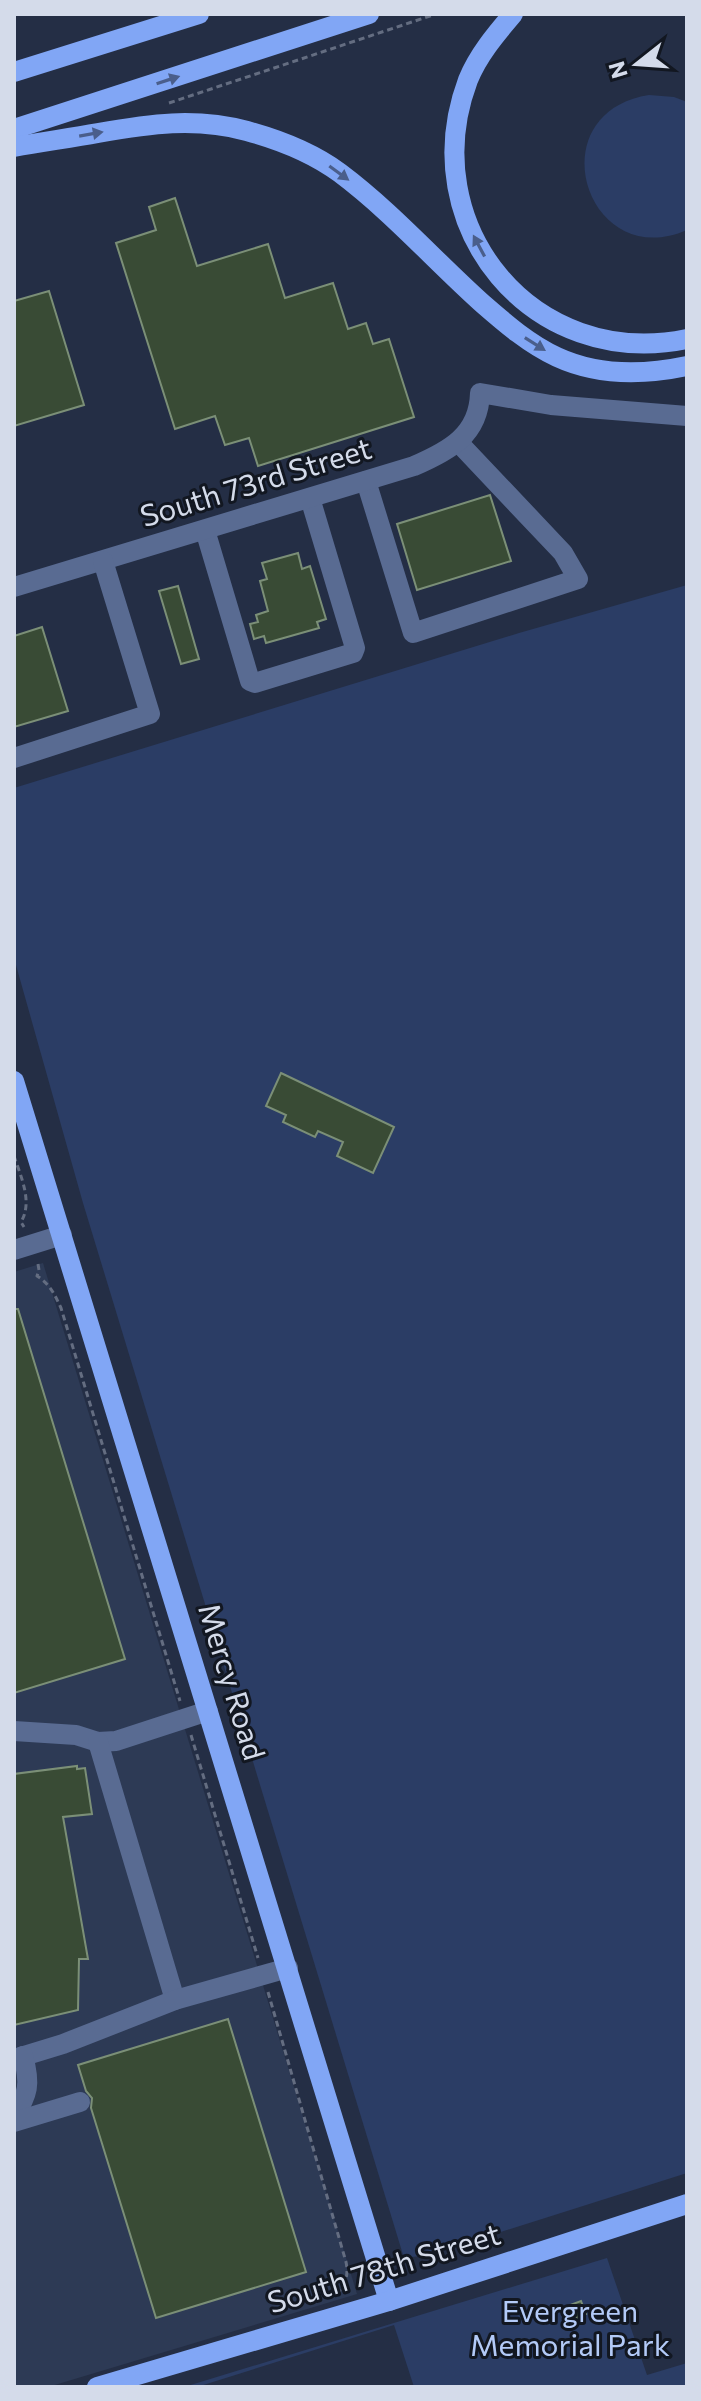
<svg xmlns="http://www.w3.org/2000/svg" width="701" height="2401" font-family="Commissioner,sans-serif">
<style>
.built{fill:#2d3a55}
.green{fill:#2b3d65}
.building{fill:#394b35;stroke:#7b8f77;stroke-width:2}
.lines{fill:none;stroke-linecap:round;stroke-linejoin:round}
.path{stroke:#646d81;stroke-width:3;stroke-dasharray:6 4;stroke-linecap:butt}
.minor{stroke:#596b92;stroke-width:20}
.major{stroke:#81a6f5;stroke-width:20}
.oneway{fill:#4a5e8b}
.labels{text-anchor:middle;stroke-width:6;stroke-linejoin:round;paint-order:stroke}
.street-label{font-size:30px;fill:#d4dbea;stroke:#121721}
.park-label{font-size:30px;fill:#b3caf7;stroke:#121721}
</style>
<rect width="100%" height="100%" fill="#242e45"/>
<polygon class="built" points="43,1263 357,2294 48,2387 14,2387 14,1272"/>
<g class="green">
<path d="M649,95L674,97L687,102V230C586,274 536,113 649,95Z"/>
<polygon points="687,585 687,2173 428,2255 404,2258 83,1203 14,958 14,788 519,633"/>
<polygon points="607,2258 647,2375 687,2363 687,2387 414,2387 394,2325 197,2387 184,2387"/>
</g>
<g class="building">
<polygon points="175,198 197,266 268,244 285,298 333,283 348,329 366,323 373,344 389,339 414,417 258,466 249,438 225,445 215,416 175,429 116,243 156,230 149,207"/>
<polygon points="49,291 84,405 14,426 14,301"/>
<polygon points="490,495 511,561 417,590 397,524"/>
<polygon points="298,553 302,569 310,566 326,619 317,622 319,628 266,643 264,636 254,639 250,624 258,622 256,615 268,611 260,581 267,579 262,563"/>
<polygon points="178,586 199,659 181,664 159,591"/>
<polygon points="42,627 68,711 14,727 14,636"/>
<polygon points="281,1073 394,1127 373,1173 337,1156 343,1142 318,1131 315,1137 283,1122 286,1115 266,1106"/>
<polygon points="14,1309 18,1309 125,1659 14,1693"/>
<polygon points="77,1766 77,1769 85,1768 92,1814 63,1817 88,1959 79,1959 78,2010 14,2025 14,1774"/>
<polygon points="228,2019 306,2272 156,2318 91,2108 92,2098 86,2091 78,2065"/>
<polygon points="581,2301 586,2314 567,2322 562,2308"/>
</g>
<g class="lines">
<g class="path">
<polyline points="169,103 436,14"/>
<path d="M14,1156C21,1177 33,1202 21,1222L24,1227"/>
<path d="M38,1264L39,1270L37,1276C50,1284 55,1295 61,1308L180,1701"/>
<polyline points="191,1735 258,1958"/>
<path d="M268,1992L346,2262C349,2277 345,2286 334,2297"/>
</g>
<g class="minor">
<polyline points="366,481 413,633 578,579 563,553 458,442"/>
<polyline points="205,530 250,681 255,683 353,653 355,648 310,498"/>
<path d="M14,587L414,466C449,451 479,435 480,393L551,405L687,416"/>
<polyline points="14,758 150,714 103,561"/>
<polyline points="14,1250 62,1235"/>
<polyline points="14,1731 76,1735 98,1742 116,1741 208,1711"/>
<polyline points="98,1742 175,2000"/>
<polyline points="14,2059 63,2044 175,2000 288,1968"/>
<path d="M14,2118C28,2093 31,2085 23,2056"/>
<polyline points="14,2122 80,2102"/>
</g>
<g class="major">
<path d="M513,14C496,34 478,55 468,80C413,226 533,371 687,339"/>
<polyline points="14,72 199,14"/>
<polyline points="14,129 369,14"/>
<path d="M14,147C42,142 70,138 98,133C149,124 195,117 247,131C280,140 313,153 340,173C392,212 435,261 483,304C506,324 529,344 557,357C598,376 644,375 687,366"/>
<polyline points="14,1081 389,2301"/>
<polyline points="97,2387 389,2301 687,2204"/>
</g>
</g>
<defs><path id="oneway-solid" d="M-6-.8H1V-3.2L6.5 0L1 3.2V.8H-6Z" transform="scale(2)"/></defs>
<g class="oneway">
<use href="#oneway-solid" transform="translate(168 80) rotate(-18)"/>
<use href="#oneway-solid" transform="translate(91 134) rotate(-10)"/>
<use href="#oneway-solid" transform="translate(339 173) rotate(36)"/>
<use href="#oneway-solid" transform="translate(479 246) rotate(-118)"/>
<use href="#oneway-solid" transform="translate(535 344) rotate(32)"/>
</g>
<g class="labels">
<g class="street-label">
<text transform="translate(256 483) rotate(-17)" y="10">South 73rd Street</text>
<text transform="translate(231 1682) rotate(73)" y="10">Mercy Road</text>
<text transform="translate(384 2269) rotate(-17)" y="10">South 78th Street</text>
</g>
<g class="park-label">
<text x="570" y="2322">Evergreen<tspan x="570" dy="34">Memorial Park</tspan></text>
</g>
</g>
<rect width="701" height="2401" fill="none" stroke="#d4dbea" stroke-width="32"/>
<g transform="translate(637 64) rotate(253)" stroke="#121721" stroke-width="6" paint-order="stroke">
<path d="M0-6L14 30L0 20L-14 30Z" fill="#d4dbea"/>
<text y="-12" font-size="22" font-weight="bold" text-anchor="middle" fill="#d4dbea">N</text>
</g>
</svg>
